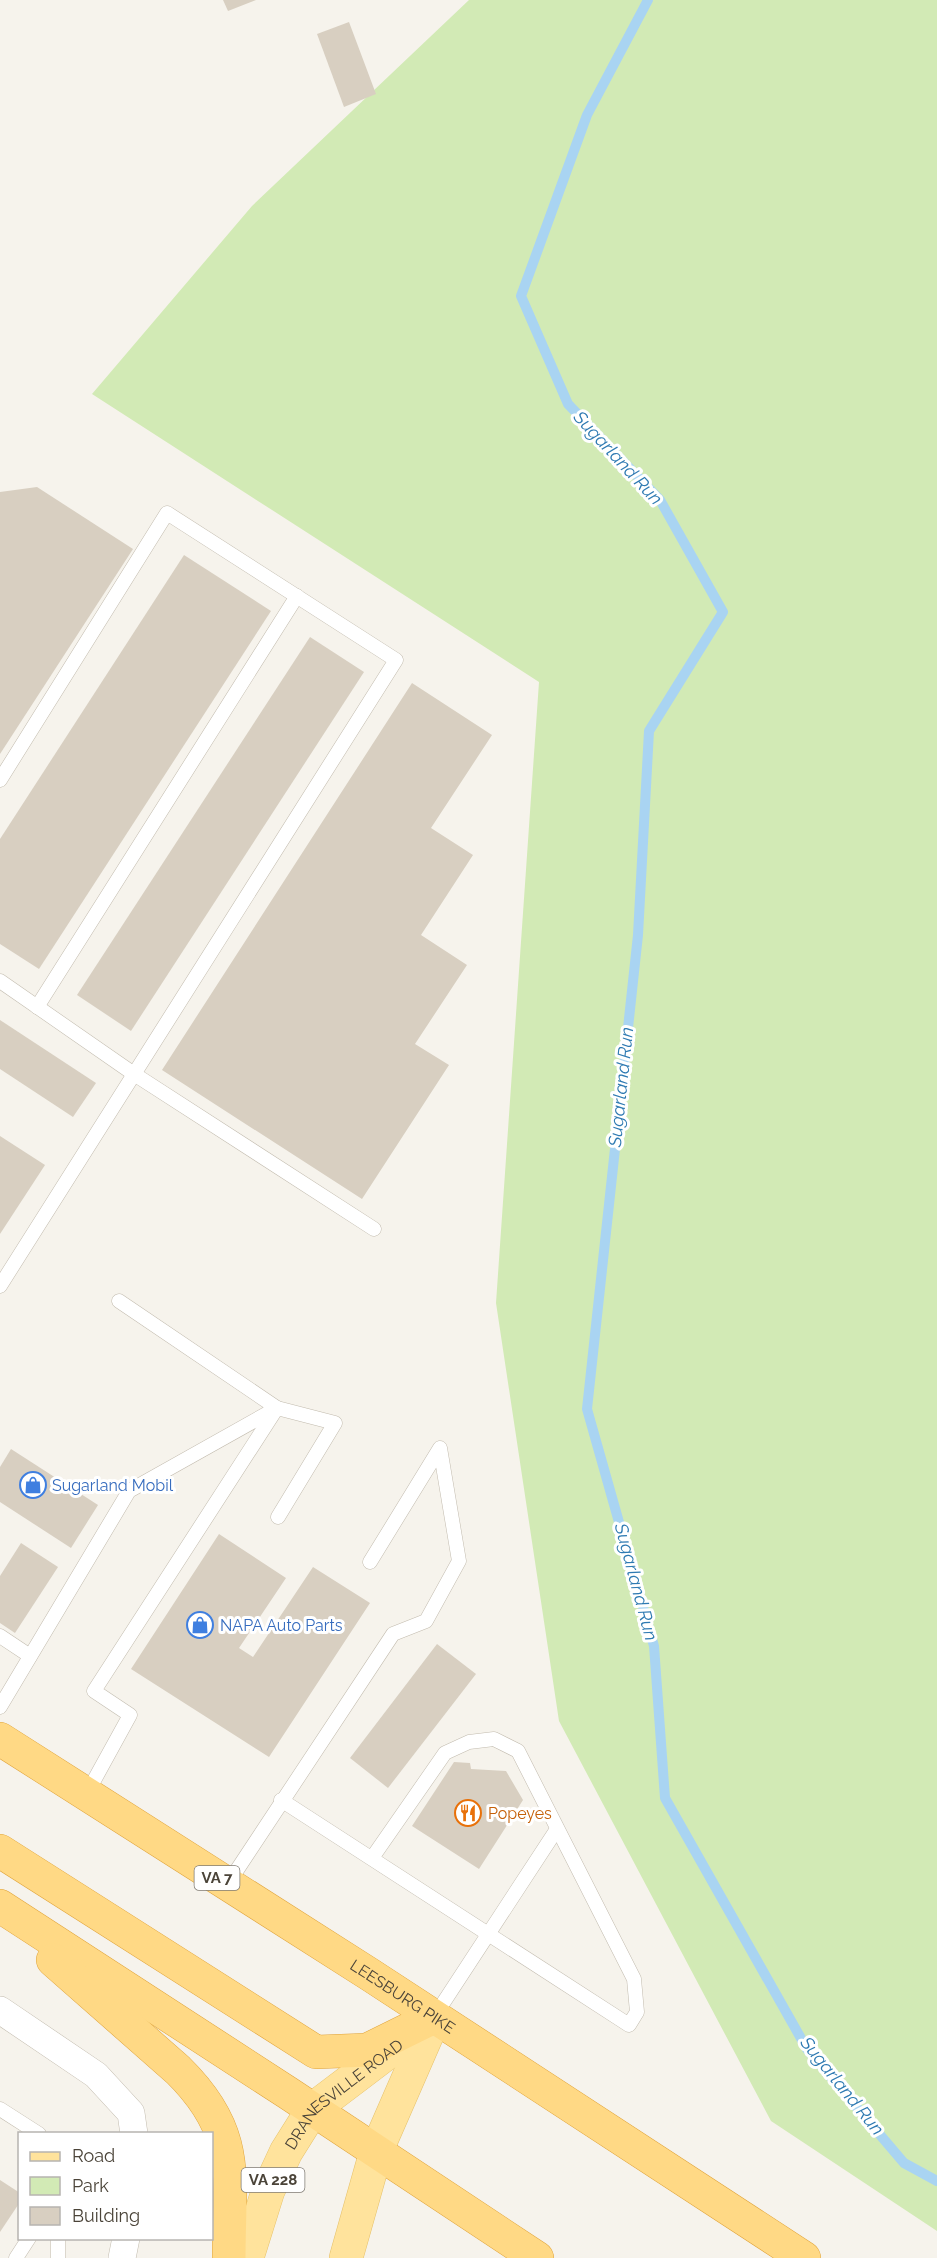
<svg xmlns="http://www.w3.org/2000/svg" width="937" height="2258" font-family="Raleway,sans-serif">
<style>
.green{fill:#d2eab5}
.lines{fill:none;stroke-linecap:round;stroke-linejoin:round}
.stream{stroke:#a9d4f2;stroke-width:10}
.building{fill:#d8cfc1}
.service-casing{stroke:#c2bbae;stroke-width:15}
.minor-casing{stroke:#c2bbae;stroke-width:28}
.primary-casing{stroke:#e6c16a;stroke-width:34}
.trunk-casing{stroke:#e0a43c;stroke-width:34}
.service{stroke:#fff;stroke-width:14}
.minor{stroke:#fff;stroke-width:27}
.primary{stroke:#ffe39c;stroke-width:33}
.trunk{stroke:#ffd985;stroke-width:33}
.labels{text-anchor:middle;stroke-width:6;stroke-linejoin:round;paint-order:stroke}
.shield{fill:#fff;stroke:#817c74;stroke-width:1.5}
.shield-label{font-size:15px;font-weight:bold;fill:#4b4439}
.shop-label{font-size:16px;fill:#366cbe;stroke:#fff;text-anchor:start}
.food-label{font-size:16px;fill:#c56008;stroke:#fff;text-anchor:start}
.street-label{font-size:16px;fill:#4b4439;stroke:#fff}
.water-label{font-size:18px;font-style:italic;fill:#2e7ab2;stroke:#fff}
</style>
<rect width="100%" height="100%" fill="#f6f3ec"/>
<polygon class="green" points="469,0 937,0 937,2231 771,2121 559,1721 496,1303 539,682 92,394 252,206"/>
<g class="lines">
<polyline class="stream" points="648,0 587,115 521,296 568,404 660,500 723,612 649,731 638,935 587,1409 654,1646 665,1798 807,2049 904,2163 937,2181"/>
</g>
<g class="building">
<polygon points="223,0 256,0 228,11"/>
<polygon points="349,22 376,94 344,107 317,34"/>
<polygon points="37,487 133,549 0,754 0,492"/>
<polygon points="184,555 271,611 39,969 0,944 0,839"/>
<polygon points="310,637 364,672 131,1031 77,995"/>
<polygon points="412,683 492,735 431,828 473,855 421,935 467,965 415,1044 449,1065 362,1199 162,1070"/>
<polygon points="0,1020 96,1083 73,1117 0,1069"/>
<polygon points="0,1136 45,1165 0,1234"/>
<polygon points="11,1449 98,1505 71,1548 0,1502 0,1467"/>
<polygon points="219,1534 286,1578 239,1648 253,1657 313,1567 370,1603 269,1757 131,1669"/>
<polygon points="21,1543 58,1567 15,1633 0,1623 0,1576"/>
<polygon points="437,1644 476,1674 388,1788 350,1758"/>
<polygon points="454,1762 470,1763 471,1769 506,1771 523,1800 479,1869 412,1826"/>
<polygon points="0,2180 20,2193 20,2202 0,2232"/>
</g>
<g class="lines">
<defs>
<g id="service">
<polyline points="0,780 167,513 396,660 0,1286"/>
<polyline points="0,981 134,1074 374,1229"/>
<polyline points="37,1007 297,596"/>
<polyline points="0,1636 30,1656"/>
<polyline points="0,1707 129,1491 277,1408 119,1301"/>
<polyline points="86,1795 130,1715 94,1691 277,1408 335,1423 278,1517"/>
<polyline points="281,1800 629,2025 637,2012 634,1979 518,1751 494,1739 469,1742 445,1753 372,1858"/>
<polyline points="227,1885 393,1634 426,1621 459,1561 440,1448 370,1562"/>
<polyline points="434,2017 557,1829"/>
<polyline points="0,2109 39,2134"/>
<polyline points="16,2258 29,2238"/>
<polyline points="58,2258 58,2238"/>
</g>
<g id="minor">
<polyline points="0,2010 96,2075 131,2113 134,2134"/>
<polyline points="122,2258 126,2238"/>
</g>
<g id="primary">
<path id="s1" d="M247,2258L268,2191L286,2152L313,2109L404,2040"/>
<polyline points="346,2258 376,2152 434,2019"/>
</g>
<g id="trunk">
<path id="s2" d="M0,1739L369,1974L804,2258"/>
<polyline points="0,1851 316,2052 367,2050 434,2017"/>
<polyline points="0,1906 288,2093 537,2258"/>
<path d="M53,1960L178,2070C242,2133 229,2176 229,2258"/>
</g>
</defs>
<use href="#service" class="service-casing"/>
<use href="#minor" class="minor-casing"/>
<use href="#primary" class="primary-casing"/>
<use href="#trunk" class="trunk-casing"/>
<use href="#service" class="service"/>
<use href="#minor" class="minor"/>
<use href="#primary" class="primary"/>
<use href="#trunk" class="trunk"/>
</g>
<defs>
<symbol id="shop-ring" viewBox="-11 -11 22 22"><circle r="9.5" fill="#fff" stroke="#3f7fe0" stroke-width="1.5"/><path d="M-5-2.5h2.3a2.7 3.5 0 0 1 5.4 0H5L5.5 6h-11ZM-1.5-2.5h3a1.5 2.3 0 0 0-3 0Z" fill="#3f7fe0"/></symbol>
<symbol id="restaurant-ring" viewBox="-11 -11 22 22"><circle r="9.5" fill="#fff" stroke="#e8710a" stroke-width="1.5"/><path d="M-5-6h1v4h1v-4h1v4h1v-4h1v5L-1.5 .5V6h-2V.5L-5-1ZM5-6V6H3V1.5H1.5Q1.5-4 5-6Z" fill="#e8710a"/></symbol>
</defs>
<g fill-rule="evenodd">
<use href="#shop-ring" x="18" y="1470" width="30" height="30"/>
<use href="#shop-ring" x="185" y="1610" width="30" height="30"/>
<use href="#restaurant-ring" x="453" y="1798" width="30" height="30"/>
</g>
<g class="labels">
<g class="shield">
<rect x="194.5" y="1866" width="45" height="24" rx="4.5"/>
<rect x="241.5" y="2168" width="63" height="24" rx="4.5"/>
</g>
<g class="shield-label">
<text x="217" y="1883">VA 7</text>
<text x="273" y="2185">VA 228</text>
</g>
<g class="shop-label">
<text x="52" y="1491">Sugarland Mobil</text>
<text x="220" y="1631">NAPA Auto Parts</text>
</g>
<g class="food-label">
<text x="488" y="1819">Popeyes</text>
</g>
<g class="street-label">
<text dy="6" stroke="none"><textPath href="#s2" startOffset="478">LEESBURG PIKE</textPath></text>
<text dy="6" stroke="none"><textPath href="#s1" startOffset="196">DRANESVILLE ROAD</textPath></text>
</g>
<g class="water-label">
<text transform="translate(618 458) rotate(47)" y="6">Sugarland Run</text>
<text transform="translate(621 1087) rotate(-84)" y="6">Sugarland Run</text>
<text transform="translate(636 1582) rotate(75)" y="6">Sugarland Run</text>
<text transform="translate(842 2086) rotate(51)" y="6">Sugarland Run</text>
</g>
</g>
<rect x="18" y="2132" width="195" height="108" fill="#ffffff" stroke="#b7b4b0" stroke-width="1.5"/>
<rect x="30" y="2152" width="30" height="9" fill="#ffe39c" stroke="#b7b4b0" stroke-width="1.5"/>
<text x="72" y="2162" font-size="18" fill="#4b4439">Road</text>
<rect x="30" y="2177" width="30" height="18" fill="#d2eab5" stroke="#b7b4b0" stroke-width="1.5"/>
<text x="72" y="2192" font-size="18" fill="#4b4439">Park</text>
<rect x="30" y="2207" width="30" height="18" fill="#d8cfc1" stroke="#b7b4b0" stroke-width="1.5"/>
<text x="72" y="2222" font-size="18" fill="#4b4439">Building</text>
</svg>
